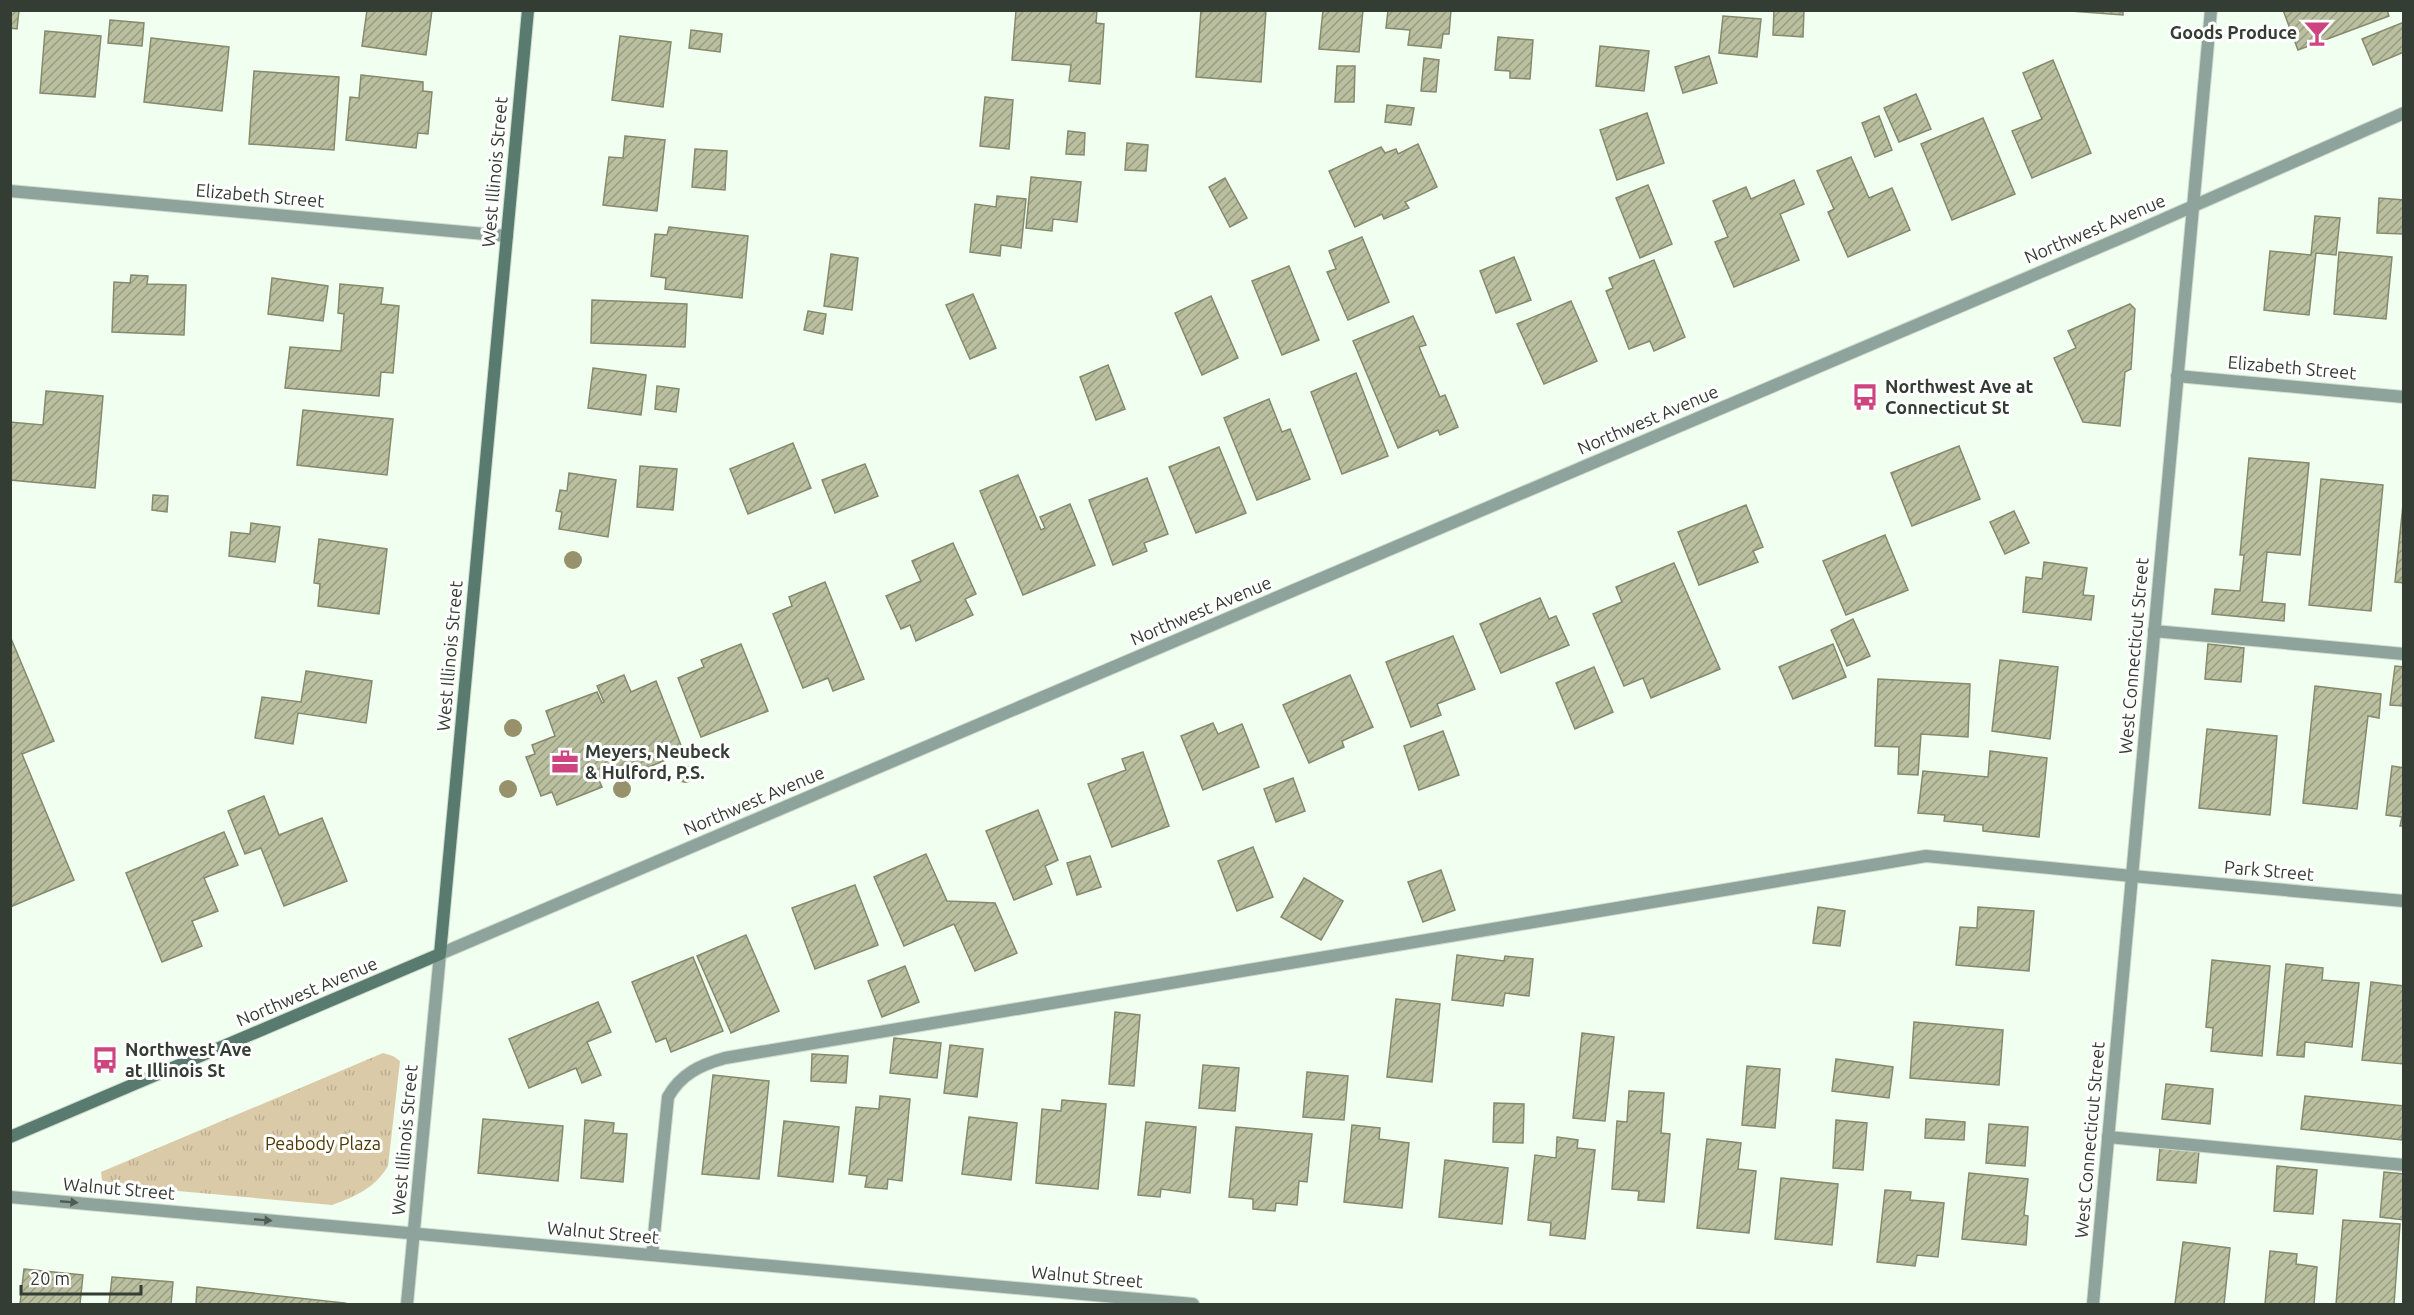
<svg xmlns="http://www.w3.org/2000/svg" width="2414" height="1315" font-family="Ubuntu,sans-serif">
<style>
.park{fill:url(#park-tufts)}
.building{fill:url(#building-hatch);stroke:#858a6c;stroke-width:1.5}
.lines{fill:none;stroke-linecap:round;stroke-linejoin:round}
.service-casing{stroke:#cedccd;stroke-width:14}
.minor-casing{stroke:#cedccd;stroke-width:14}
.tertiary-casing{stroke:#cedccd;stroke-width:14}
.secondary-casing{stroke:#cedccd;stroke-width:14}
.service{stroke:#8da39b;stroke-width:12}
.minor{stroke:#8da39b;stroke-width:12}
.tertiary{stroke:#8da39b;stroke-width:12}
.secondary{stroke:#597a6f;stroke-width:12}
.tree{fill:#97926c}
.oneway{fill:#4f5c52}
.labels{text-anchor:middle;stroke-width:6;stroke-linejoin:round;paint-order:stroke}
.poi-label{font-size:18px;font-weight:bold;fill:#343d33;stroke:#fff;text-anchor:start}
.street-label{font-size:18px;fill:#343d33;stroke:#fff}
.park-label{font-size:18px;fill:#4e3900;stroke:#fff}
</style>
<defs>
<pattern id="park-tufts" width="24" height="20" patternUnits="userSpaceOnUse" patternTransform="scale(1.5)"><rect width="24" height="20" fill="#dbcaa8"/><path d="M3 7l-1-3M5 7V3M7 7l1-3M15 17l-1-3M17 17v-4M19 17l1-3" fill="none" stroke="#bdae91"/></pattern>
<pattern id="building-hatch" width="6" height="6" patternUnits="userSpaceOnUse" patternTransform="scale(1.5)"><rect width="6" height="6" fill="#babf9f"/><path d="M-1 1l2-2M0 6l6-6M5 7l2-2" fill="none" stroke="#989c82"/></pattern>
</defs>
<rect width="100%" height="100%" fill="#f0ffef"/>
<path class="park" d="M383,1053L393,1056L400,1061L388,1166C375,1188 356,1196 332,1205L111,1185L102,1180L101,1172Z"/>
<g class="building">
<polygon points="10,10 19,10 17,29 10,28"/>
<polygon points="367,10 432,10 426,55 362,46"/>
<polygon points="1016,10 1097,10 1096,23 1104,24 1100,84 1069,81 1071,65 1012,60"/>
<polygon points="1201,10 1266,10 1261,82 1196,77"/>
<polygon points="1323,10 1363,10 1359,52 1319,49"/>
<polygon points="1388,10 1451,10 1449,34 1443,34 1441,48 1408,45 1410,30 1386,28"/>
<polygon points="1774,10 1804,10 1803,37 1773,35"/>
<polygon points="2057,10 2123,10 2123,15"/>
<polygon points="2283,10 2387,10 2389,16 2298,50"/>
<polygon points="1723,16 1761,19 1757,57 1719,53"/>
<polygon points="110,20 144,23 142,46 108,43"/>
<polygon points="2404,22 2404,52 2373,65 2362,39"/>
<polygon points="691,30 722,34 720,52 689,48"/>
<polygon points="45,31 101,36 95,97 40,93"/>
<polygon points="620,36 671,42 663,107 612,100"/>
<polygon points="1498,37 1533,40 1530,79 1510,78 1510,71 1495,70"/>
<polygon points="151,38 229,47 222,111 144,102"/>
<polygon points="1600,46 1649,51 1644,91 1596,86"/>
<polygon points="1709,56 1717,83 1683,93 1675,67"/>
<polygon points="1424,58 1439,60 1436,92 1421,91"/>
<polygon points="2053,60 2091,153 2032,178 2012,131 2042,119 2023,73"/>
<polygon points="1337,66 1355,66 1354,102 1335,102"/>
<polygon points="254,71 339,77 334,150 249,144"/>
<polygon points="361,75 423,82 423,91 432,92 428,134 418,133 416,148 346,140 350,97 359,98"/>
<polygon points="1916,94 1931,129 1899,142 1884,108"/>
<polygon points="985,97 1013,100 1009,149 980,146"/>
<polygon points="1387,105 1414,108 1411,125 1385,122"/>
<polygon points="1647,113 1664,163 1617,180 1600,130"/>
<polygon points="1879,116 1892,150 1875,157 1862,123"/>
<polygon points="1983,118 2015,194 1952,220 1921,144"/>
<polygon points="1068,131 1085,133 1084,155 1066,154"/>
<polygon points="625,136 665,140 657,211 603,205 609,157 623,158"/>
<polygon points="1127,143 1148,145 1146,171 1125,170"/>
<polygon points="1418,144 1437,187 1405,202 1409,208 1384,219 1382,214 1355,227 1329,171 1381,147 1385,153 1396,149 1398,154"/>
<polygon points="695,149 727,151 725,190 692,187"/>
<polygon points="1851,157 1869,198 1892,188 1910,230 1848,257 1828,212 1834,209 1817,171"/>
<polygon points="1031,177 1081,182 1077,222 1053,219 1052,231 1026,228"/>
<polygon points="1225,178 1247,218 1230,227 1209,187"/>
<polygon points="1794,180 1804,204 1780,214 1799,260 1734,287 1715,242 1728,237 1713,201 1746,187 1751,199"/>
<polygon points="1648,185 1672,244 1640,258 1616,198"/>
<polygon points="997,196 1026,199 1021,248 1001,245 1000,256 970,252 975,204 996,207"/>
<polygon points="2379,198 2404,200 2404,234 2377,233"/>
<polygon points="2315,216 2340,218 2336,255 2316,253 2309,315 2264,310 2270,251 2311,255"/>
<polygon points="669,227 748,236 742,298 665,289 666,278 651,276 655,234 667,235"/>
<polygon points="1362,237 1389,302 1348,320 1327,272 1336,269 1329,251"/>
<polygon points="2339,252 2392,257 2386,319 2334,314"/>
<polygon points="831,254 858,258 852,310 824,306"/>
<polygon points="1514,257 1531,300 1496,313 1480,271"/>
<polygon points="1654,260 1685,337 1654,351 1650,341 1629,349 1606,291 1613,288 1609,278"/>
<polygon points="1289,266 1319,340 1282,355 1252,281"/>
<polygon points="131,275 148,276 147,284 186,285 184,335 112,332 114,282 130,283"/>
<polygon points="272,278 328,286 323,321 268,314"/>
<polygon points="340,284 383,288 381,304 399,306 393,373 381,372 379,396 285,388 290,347 341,351 344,314 338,313"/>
<polygon points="973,294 996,348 970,359 946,305"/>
<polygon points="1211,296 1238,358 1202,375 1175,313"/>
<polygon points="592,300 687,304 685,347 591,343"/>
<polygon points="1571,301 1597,361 1544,384 1517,324"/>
<polygon points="2130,304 2135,309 2131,369 2125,372 2120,426 2083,422 2054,358 2076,348 2068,331"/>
<polygon points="808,311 826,314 823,334 804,330"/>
<polygon points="1413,316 1426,345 1419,347 1440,397 1445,395 1458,427 1440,435 1438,430 1398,448 1353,341"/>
<polygon points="1108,365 1125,409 1096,420 1080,377"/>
<polygon points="593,368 646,375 641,415 588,408"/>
<polygon points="1356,373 1388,456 1342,474 1311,392"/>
<polygon points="657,386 679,389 676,412 655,409"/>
<polygon points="46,391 103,396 95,488 10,480 10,422 43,425"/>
<polygon points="1269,399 1282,432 1290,429 1310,479 1257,500 1224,418"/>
<polygon points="303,410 393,419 387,475 297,465"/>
<polygon points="793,443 811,488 748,514 730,469"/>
<polygon points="1959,446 1980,499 1912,526 1891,473"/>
<polygon points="1219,447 1246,513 1196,533 1169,467"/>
<polygon points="2249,458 2309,463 2300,555 2267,552 2262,602 2285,604 2284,621 2212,614 2215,589 2240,591 2244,555 2240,555"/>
<polygon points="865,464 878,496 835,513 822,480"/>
<polygon points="640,466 677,469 673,510 637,507"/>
<polygon points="569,473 616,480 608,537 559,529 562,512 556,511 560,490 567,491"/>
<polygon points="1018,475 1041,530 1045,528 1040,517 1070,504 1095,565 1023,595 980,491"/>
<polygon points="1147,478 1168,534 1144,543 1147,551 1113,565 1089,500"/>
<polygon points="2321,479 2383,485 2371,611 2309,605"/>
<polygon points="153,495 168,496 167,512 152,510"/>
<polygon points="2404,495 2404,583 2395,582"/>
<polygon points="1746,505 1763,547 1753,551 1758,562 1699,585 1678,532"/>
<polygon points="2014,511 2029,543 2005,554 1990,522"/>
<polygon points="251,523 280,527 275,562 229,556 231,532 250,534"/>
<polygon points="1885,535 1908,590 1846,615 1823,561"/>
<polygon points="319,539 387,549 379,614 318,606 320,584 314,583"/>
<polygon points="953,543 976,594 965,599 973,615 916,641 910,625 901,629 886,596 921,581 912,561"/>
<polygon points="2044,562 2087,568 2083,595 2094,596 2091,620 2023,612 2026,577 2042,579"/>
<polygon points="1674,563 1720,669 1651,698 1643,678 1624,686 1593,614 1622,602 1616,587"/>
<polygon points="825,582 864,679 833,691 828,678 803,688 773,614 792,606 789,597"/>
<polygon points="1540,598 1549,619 1556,616 1569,645 1501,673 1480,624"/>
<polygon points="1853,619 1870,656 1847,666 1831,630"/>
<polygon points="10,636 54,741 22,754 74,880 10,907"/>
<polygon points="1453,636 1475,689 1437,704 1441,715 1411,727 1386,662"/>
<polygon points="741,644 768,711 701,737 678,678 704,667 701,660"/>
<polygon points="1833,644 1846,677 1793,699 1779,667"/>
<polygon points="2208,644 2244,648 2241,682 2205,679"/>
<polygon points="2000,660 2058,667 2050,739 1992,731"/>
<polygon points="2395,666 2404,667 2404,706 2390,705"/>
<polygon points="1594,667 1613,712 1575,729 1556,683"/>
<polygon points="306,671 372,681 366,723 298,713 293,744 255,738 262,697 301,702"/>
<polygon points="624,675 631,692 656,681 684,753 623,777 620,770 598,778 602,787 557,805 552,792 541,796 526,757 535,754 532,745 555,736 546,711 597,692 602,703 604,702 597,686"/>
<polygon points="1350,675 1373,727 1342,741 1344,747 1309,763 1283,705"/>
<polygon points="1878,679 1970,684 1968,737 1921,734 1918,775 1898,774 1899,747 1875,746"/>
<polygon points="2315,686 2381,694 2379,718 2368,716 2357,809 2303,803"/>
<polygon points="1213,723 1218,734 1242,724 1259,767 1203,790 1181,736"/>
<polygon points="2207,729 2277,736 2270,815 2199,808"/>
<polygon points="1443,731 1459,775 1419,790 1404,746"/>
<polygon points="1990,751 2047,758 2039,837 1983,831 1983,825 1944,821 1945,815 1918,813 1923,771 1988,777"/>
<polygon points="1143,752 1169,826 1112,847 1088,784 1126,770 1122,759"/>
<polygon points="2392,766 2404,768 2404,826 2400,826 2402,817 2386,815"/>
<polygon points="1293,778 1305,811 1276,822 1264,789"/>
<polygon points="264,796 279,835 322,818 347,881 284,906 261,848 245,854 228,811"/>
<polygon points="1038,810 1058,860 1045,866 1052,884 1014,900 986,831"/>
<polygon points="224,832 238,865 204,878 218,911 192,921 202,946 162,962 126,873"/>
<polygon points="1253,847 1273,897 1237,911 1218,861"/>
<polygon points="926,854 947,901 995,903 1017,953 975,971 954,924 904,946 874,877"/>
<polygon points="1090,856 1101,887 1077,895 1067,863"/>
<polygon points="1441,870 1455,910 1423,922 1408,882"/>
<polygon points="1304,878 1343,901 1321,940 1281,917"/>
<polygon points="855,885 878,945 815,969 792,908"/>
<polygon points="1818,907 1845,911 1840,946 1813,943"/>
<polygon points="1978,907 2034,911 2029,971 1956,965 1960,927 1977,928"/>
<polygon points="746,935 779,1011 731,1033 697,956"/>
<polygon points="1457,955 1504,961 1505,956 1533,959 1529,996 1505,993 1503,1006 1452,1000"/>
<polygon points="693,957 723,1031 671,1052 666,1038 656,1042 632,982"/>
<polygon points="2212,960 2270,966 2262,1056 2211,1051 2213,1028 2206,1027"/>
<polygon points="2286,964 2323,968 2322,980 2359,983 2352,1047 2305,1042 2304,1057 2277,1055"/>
<polygon points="905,966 919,1002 882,1017 868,981"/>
<polygon points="2371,982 2404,986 2404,1064 2362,1060"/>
<polygon points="1396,999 1440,1004 1432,1082 1387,1077"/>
<polygon points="598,1002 611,1032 587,1042 601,1075 582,1083 576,1068 529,1088 509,1039"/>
<polygon points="1115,1012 1140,1015 1134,1086 1109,1084"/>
<polygon points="1914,1022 2003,1030 1999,1085 1910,1078"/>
<polygon points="1582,1033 1614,1037 1605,1121 1573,1118"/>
<polygon points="894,1038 941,1043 937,1078 890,1073"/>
<polygon points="950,1045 983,1049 977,1097 944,1093"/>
<polygon points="812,1054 848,1056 846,1083 811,1081"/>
<polygon points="1836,1059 1893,1067 1889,1098 1832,1091"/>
<polygon points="1203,1065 1239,1068 1235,1111 1199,1108"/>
<polygon points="1747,1066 1780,1069 1775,1128 1742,1125"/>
<polygon points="1307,1072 1348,1076 1344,1120 1303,1117"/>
<polygon points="713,1075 769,1081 759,1179 702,1174"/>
<polygon points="2166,1084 2213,1089 2210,1124 2162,1119"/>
<polygon points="1629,1091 1664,1093 1661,1133 1670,1134 1664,1202 1638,1200 1639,1191 1612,1189 1617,1121 1627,1122"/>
<polygon points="880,1096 910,1099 902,1181 888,1179 887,1189 865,1187 867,1176 849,1174 856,1107 879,1109"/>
<polygon points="2305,1096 2404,1106 2402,1140 2301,1129"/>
<polygon points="1062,1100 1106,1104 1098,1189 1036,1183 1042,1109 1061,1111"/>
<polygon points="1494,1103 1524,1104 1523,1143 1493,1142"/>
<polygon points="969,1117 1017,1123 1011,1180 962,1174"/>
<polygon points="483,1119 563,1126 558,1181 478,1173"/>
<polygon points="1926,1119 1965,1122 1964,1140 1925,1138"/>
<polygon points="585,1120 614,1123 613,1133 627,1134 623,1182 581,1178"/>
<polygon points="1836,1120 1867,1123 1863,1170 1833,1168"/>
<polygon points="784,1121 839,1127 833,1182 778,1176"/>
<polygon points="1146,1122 1196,1127 1190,1193 1161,1189 1160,1197 1138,1195"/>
<polygon points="1989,1124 2028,1127 2025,1166 1986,1163"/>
<polygon points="1352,1125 1380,1128 1379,1139 1409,1143 1402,1208 1344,1202"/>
<polygon points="1236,1127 1312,1134 1307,1182 1299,1181 1297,1205 1276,1203 1275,1211 1253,1209 1253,1199 1229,1197"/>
<polygon points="1557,1137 1578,1140 1577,1148 1595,1150 1585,1239 1550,1235 1551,1223 1528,1220 1535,1155 1556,1158"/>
<polygon points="1707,1139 1741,1143 1738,1169 1756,1171 1749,1233 1697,1228"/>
<polygon points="2160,1147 2199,1151 2196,1183 2157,1180"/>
<polygon points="1445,1160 1508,1168 1502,1224 1439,1217"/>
<polygon points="2277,1166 2317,1170 2313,1214 2274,1211"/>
<polygon points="2384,1172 2404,1174 2404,1220 2380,1217"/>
<polygon points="1969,1173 2028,1179 2024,1215 2028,1216 2026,1245 1962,1239"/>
<polygon points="1781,1178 1838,1184 1832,1245 1775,1239"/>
<polygon points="1885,1190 1911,1192 1910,1200 1944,1203 1938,1257 1917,1255 1915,1266 1877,1262"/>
<polygon points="2343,1220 2400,1224 2394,1304 2336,1304"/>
<polygon points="2183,1242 2230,1248 2224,1304 2175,1304"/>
<polygon points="2270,1251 2297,1254 2296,1264 2317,1267 2314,1304 2265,1304"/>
<polygon points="24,1269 83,1275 80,1304 20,1304"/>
<polygon points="112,1277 173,1282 171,1304 109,1304"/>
<polygon points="197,1287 345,1303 344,1304 196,1304"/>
</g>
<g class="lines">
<defs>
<g id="service">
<polyline points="2154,631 2404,654"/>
<polyline points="2108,1137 2404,1165"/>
<path d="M652,1255L668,1097C681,1074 700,1065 725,1058L1926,856L2132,876"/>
</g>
<g id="minor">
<polyline points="10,191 507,236"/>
<polyline points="2177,376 2404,397"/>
<polyline points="2132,876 2404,901"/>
<polyline points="10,1197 1193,1304"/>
<polyline points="407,1304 440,954"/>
<polyline points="2093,1304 2211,10"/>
</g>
<polyline id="tertiary" points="440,954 2130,234 2404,113"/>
<polyline id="secondary" points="10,1137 440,954 528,10"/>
</defs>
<use href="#service" class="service-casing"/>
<use href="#minor" class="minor-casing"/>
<use href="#tertiary" class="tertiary-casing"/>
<use href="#secondary" class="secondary-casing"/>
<use href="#service" class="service"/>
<use href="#minor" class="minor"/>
<use href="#tertiary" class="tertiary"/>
<use href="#secondary" class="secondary"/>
</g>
<g class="tree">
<circle cx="573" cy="560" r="9"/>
<circle cx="513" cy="728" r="9"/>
<circle cx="685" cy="774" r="9"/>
<circle cx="508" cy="789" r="9"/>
<circle cx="622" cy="789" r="9"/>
</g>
<defs><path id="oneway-solid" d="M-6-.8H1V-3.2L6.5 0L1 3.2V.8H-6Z" transform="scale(1.5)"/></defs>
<g class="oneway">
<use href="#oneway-solid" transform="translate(69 1202) rotate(5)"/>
<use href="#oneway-solid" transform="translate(263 1220) rotate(5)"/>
</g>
<defs>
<symbol id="bar-bare" viewBox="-9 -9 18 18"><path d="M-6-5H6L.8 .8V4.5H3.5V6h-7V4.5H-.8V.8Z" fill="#ce447e" stroke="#fff" stroke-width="2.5" paint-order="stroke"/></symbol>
<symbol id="bus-bare" viewBox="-9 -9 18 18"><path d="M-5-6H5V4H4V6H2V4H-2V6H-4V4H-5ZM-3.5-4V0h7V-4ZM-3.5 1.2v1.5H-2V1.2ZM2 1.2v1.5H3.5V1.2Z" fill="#ce447e" stroke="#fff" stroke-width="2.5" paint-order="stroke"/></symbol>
<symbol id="office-bare" viewBox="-9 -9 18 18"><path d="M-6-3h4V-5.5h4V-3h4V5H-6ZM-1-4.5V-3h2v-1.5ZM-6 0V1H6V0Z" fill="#ce447e" stroke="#fff" stroke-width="2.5" paint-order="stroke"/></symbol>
</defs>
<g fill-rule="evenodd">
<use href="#bar-bare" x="2298" y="14" width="38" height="38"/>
<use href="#bus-bare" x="1846" y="378" width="38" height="38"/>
<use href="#office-bare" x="546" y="743" width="38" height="38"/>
<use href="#bus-bare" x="86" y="1041" width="38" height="38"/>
</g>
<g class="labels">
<g class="poi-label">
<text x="2297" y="39" text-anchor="end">Goods Produce</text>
<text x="1885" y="393">Northwest Ave at<tspan x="1885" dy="21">Connecticut St</tspan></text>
<text x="585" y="758">Meyers, Neubeck<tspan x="585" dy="21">&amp; Hulford, P.S.</tspan></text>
<text x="125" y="1056">Northwest Ave<tspan x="125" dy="21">at Illinois St</tspan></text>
</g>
<g class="street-label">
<text transform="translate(495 172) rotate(-85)" y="6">West Illinois Street</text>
<text transform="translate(260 196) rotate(5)" y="6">Elizabeth Street</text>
<text transform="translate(2095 229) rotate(-23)" y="6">Northwest Avenue</text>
<text transform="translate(2292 368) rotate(5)" y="6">Elizabeth Street</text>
<text transform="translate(1648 420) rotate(-23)" y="6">Northwest Avenue</text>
<text transform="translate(1201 611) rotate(-23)" y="6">Northwest Avenue</text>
<text transform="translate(450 656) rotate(-85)" y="6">West Illinois Street</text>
<text transform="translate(2134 656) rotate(-85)" y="6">West Connecticut Street</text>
<text transform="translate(754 801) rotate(-23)" y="6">Northwest Avenue</text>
<text transform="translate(2269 871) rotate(5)" y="6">Park Street</text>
<text transform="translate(307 992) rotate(-23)" y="6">Northwest Avenue</text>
<text transform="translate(405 1140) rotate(-85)" y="6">West Illinois Street</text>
<text transform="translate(2090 1140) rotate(-85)" y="6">West Connecticut Street</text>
<text transform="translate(119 1189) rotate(5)" y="6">Walnut Street</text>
<text transform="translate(603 1233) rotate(5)" y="6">Walnut Street</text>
<text transform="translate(1087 1277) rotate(5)" y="6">Walnut Street</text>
</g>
<g class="park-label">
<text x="323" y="1150">Peabody Plaza</text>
</g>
</g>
<rect width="2414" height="1315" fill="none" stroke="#343d33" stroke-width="24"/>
<path d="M21 1285v9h120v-9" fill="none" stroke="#343d33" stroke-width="3"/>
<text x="30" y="1285" font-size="18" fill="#343d33" stroke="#ffffff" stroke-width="4.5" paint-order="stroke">20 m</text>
</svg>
